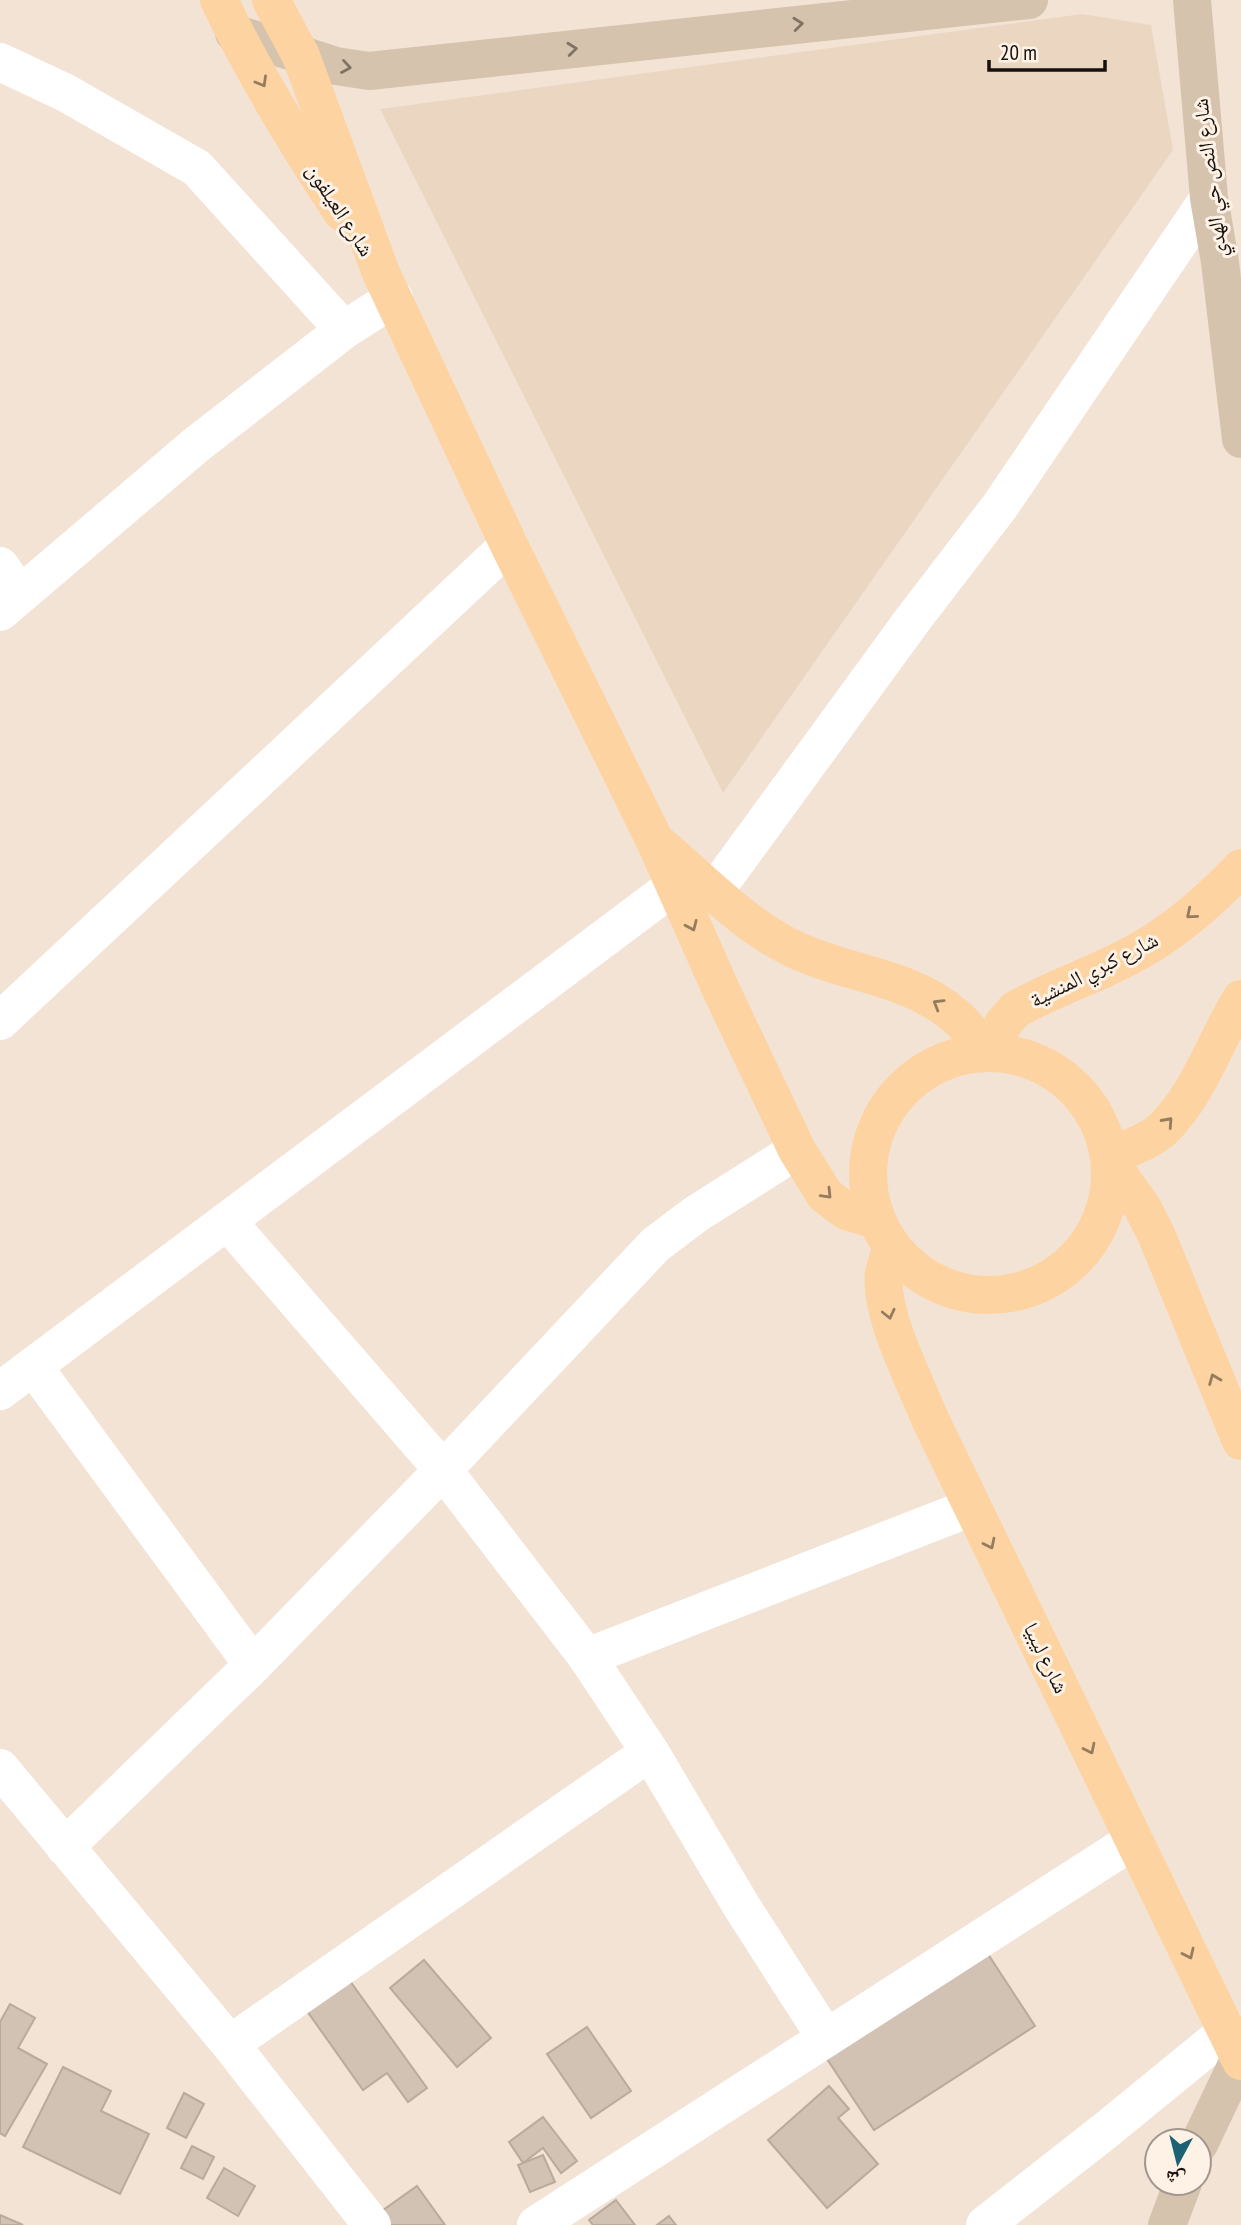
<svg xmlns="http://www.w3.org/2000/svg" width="1241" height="2225" font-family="'PT Sans Narrow','Noto Naskh Arabic',sans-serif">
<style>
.built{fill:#ebd7c1}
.building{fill:#d1c2b3;stroke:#b9aa9b;stroke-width:2}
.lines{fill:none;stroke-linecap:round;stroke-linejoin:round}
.street{stroke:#fff;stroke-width:38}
.secondary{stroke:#d6c3ae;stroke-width:38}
.primary{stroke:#fdd3a2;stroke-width:38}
.oneway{stroke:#807365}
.oneway2{stroke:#957c5e}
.labels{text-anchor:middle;stroke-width:6;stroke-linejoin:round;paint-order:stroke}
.street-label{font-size:21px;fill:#16110c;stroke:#fef1e5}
</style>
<rect width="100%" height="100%" fill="#f3e3d4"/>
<polygon class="built" points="1082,14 1151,25 1173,150 723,793 380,109"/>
<g class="building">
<polygon points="988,1954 1035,2026 874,2130 827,2059"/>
<polygon points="424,1960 491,2038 457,2067 390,1988"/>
<polygon points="345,1974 427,2088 408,2102 387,2073 363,2090 302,2004"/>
<polygon points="10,2004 35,2018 18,2048 47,2064 5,2136 0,2133 0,2022"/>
<polygon points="587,2027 631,2091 591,2118 547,2054"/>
<polygon points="63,2067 111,2091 101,2111 149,2134 120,2194 23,2147"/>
<polygon points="829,2086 849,2109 838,2118 878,2164 827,2208 768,2140"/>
<polygon points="184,2093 204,2104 186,2138 167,2128"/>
<polygon points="543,2117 577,2161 561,2173 543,2148 523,2163 509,2142"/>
<polygon points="192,2146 214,2157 203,2179 181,2168"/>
<polygon points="543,2155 555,2182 530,2192 518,2165"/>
<polygon points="224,2168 255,2186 238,2216 207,2198"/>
<polygon points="417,2186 445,2225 388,2225 379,2213"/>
<polygon points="616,2200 635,2225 593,2225 589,2220"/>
<polygon points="0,2215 23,2225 0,2225"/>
<polygon points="669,2216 676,2225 657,2225"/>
</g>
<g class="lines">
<g class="street">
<polyline points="0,62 66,93 197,168 344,330"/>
<polyline points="0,566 20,594"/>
<polyline points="0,612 196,445 344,330 394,298"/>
<polyline points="714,892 914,618 1000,506 1209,198"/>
<polyline points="0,1021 509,545"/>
<polyline points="227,1221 443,1470 587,1657 650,1752 742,1907 826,2038"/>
<polyline points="33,1366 253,1665"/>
<polyline points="0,1391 674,886"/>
<polyline points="587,1657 972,1507"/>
<polyline points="0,1768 230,2044 372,2225"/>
<polyline points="65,1847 253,1665 443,1470 655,1245 696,1214 797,1150"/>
<polyline points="230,2044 650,1752"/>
<polyline points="536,2225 1134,1840"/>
<polyline points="985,2225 1105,2131 1226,2032"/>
</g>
<g class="secondary">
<polyline points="1192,0 1209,198 1220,262 1241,439"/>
<polyline points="234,33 336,66 369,71 1029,0"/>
<polyline points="1199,2144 1241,2056"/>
<polyline points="1167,2225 1183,2183"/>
</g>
<g class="primary">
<path d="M219,0C254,74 297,144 342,212"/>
<polyline points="271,0 301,56 381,273 509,545 655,841 722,992 797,1150 825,1195 846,1211 876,1220"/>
<path d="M660,845C703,881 744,926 796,950C846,974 911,977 954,1015C967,1025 976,1039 986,1052"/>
<path d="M989,1052L1003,1024L1015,1010C1049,990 1087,978 1122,960C1167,938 1207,904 1241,868"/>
<circle cx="989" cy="1174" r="121"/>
<path d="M1110,1156C1129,1148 1148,1142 1163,1129C1199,1094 1215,1041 1241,999"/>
<polyline points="1112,1165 1142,1207 1156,1234 1241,1441"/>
<path d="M892,1247C889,1256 886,1265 884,1273C879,1313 914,1379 929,1417L1241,2061"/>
</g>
</g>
<defs><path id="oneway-chevron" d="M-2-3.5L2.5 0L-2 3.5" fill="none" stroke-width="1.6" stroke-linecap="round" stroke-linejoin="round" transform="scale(1.75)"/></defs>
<g class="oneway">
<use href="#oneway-chevron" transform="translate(798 24) rotate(-6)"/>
<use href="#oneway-chevron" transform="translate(572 49) rotate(-6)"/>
<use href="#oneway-chevron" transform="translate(346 67) rotate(9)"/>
</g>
<g class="oneway2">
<use href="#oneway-chevron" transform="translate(262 82) rotate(60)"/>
<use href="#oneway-chevron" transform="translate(1191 914) rotate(140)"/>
<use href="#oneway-chevron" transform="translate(692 926) rotate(66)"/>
<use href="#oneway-chevron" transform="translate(938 1004) rotate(-149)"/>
<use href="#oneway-chevron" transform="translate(1168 1122) rotate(-48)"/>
<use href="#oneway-chevron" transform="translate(827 1194) rotate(46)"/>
<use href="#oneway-chevron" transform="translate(889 1314) rotate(77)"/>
<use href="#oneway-chevron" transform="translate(1214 1379) rotate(-112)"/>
<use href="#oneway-chevron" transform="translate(990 1544) rotate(64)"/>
<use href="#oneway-chevron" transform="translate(1090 1749) rotate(64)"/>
<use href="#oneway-chevron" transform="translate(1189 1954) rotate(65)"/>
</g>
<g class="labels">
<g class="street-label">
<text transform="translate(1210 178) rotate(-97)" y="7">شارع النص حي الهدي</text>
<text transform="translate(340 210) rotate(57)" y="7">شارع العيلفون</text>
<text transform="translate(1094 970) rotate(-27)" y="7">شارع كبري المنشية</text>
<text transform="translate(1046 1658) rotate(64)" y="7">شارع ليبيا</text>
</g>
</g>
<g transform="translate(1178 2162) rotate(187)"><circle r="33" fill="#fef1e5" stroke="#a1978e" stroke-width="2"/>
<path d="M0-5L12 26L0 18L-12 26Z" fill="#1d6274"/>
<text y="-10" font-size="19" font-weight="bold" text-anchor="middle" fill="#16110c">ش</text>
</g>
<path d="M989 60v10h116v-10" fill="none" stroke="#16110c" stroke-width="3.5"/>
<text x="1000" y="60" font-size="21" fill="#16110c" stroke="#fef1e5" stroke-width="5" paint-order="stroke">20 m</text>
</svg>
